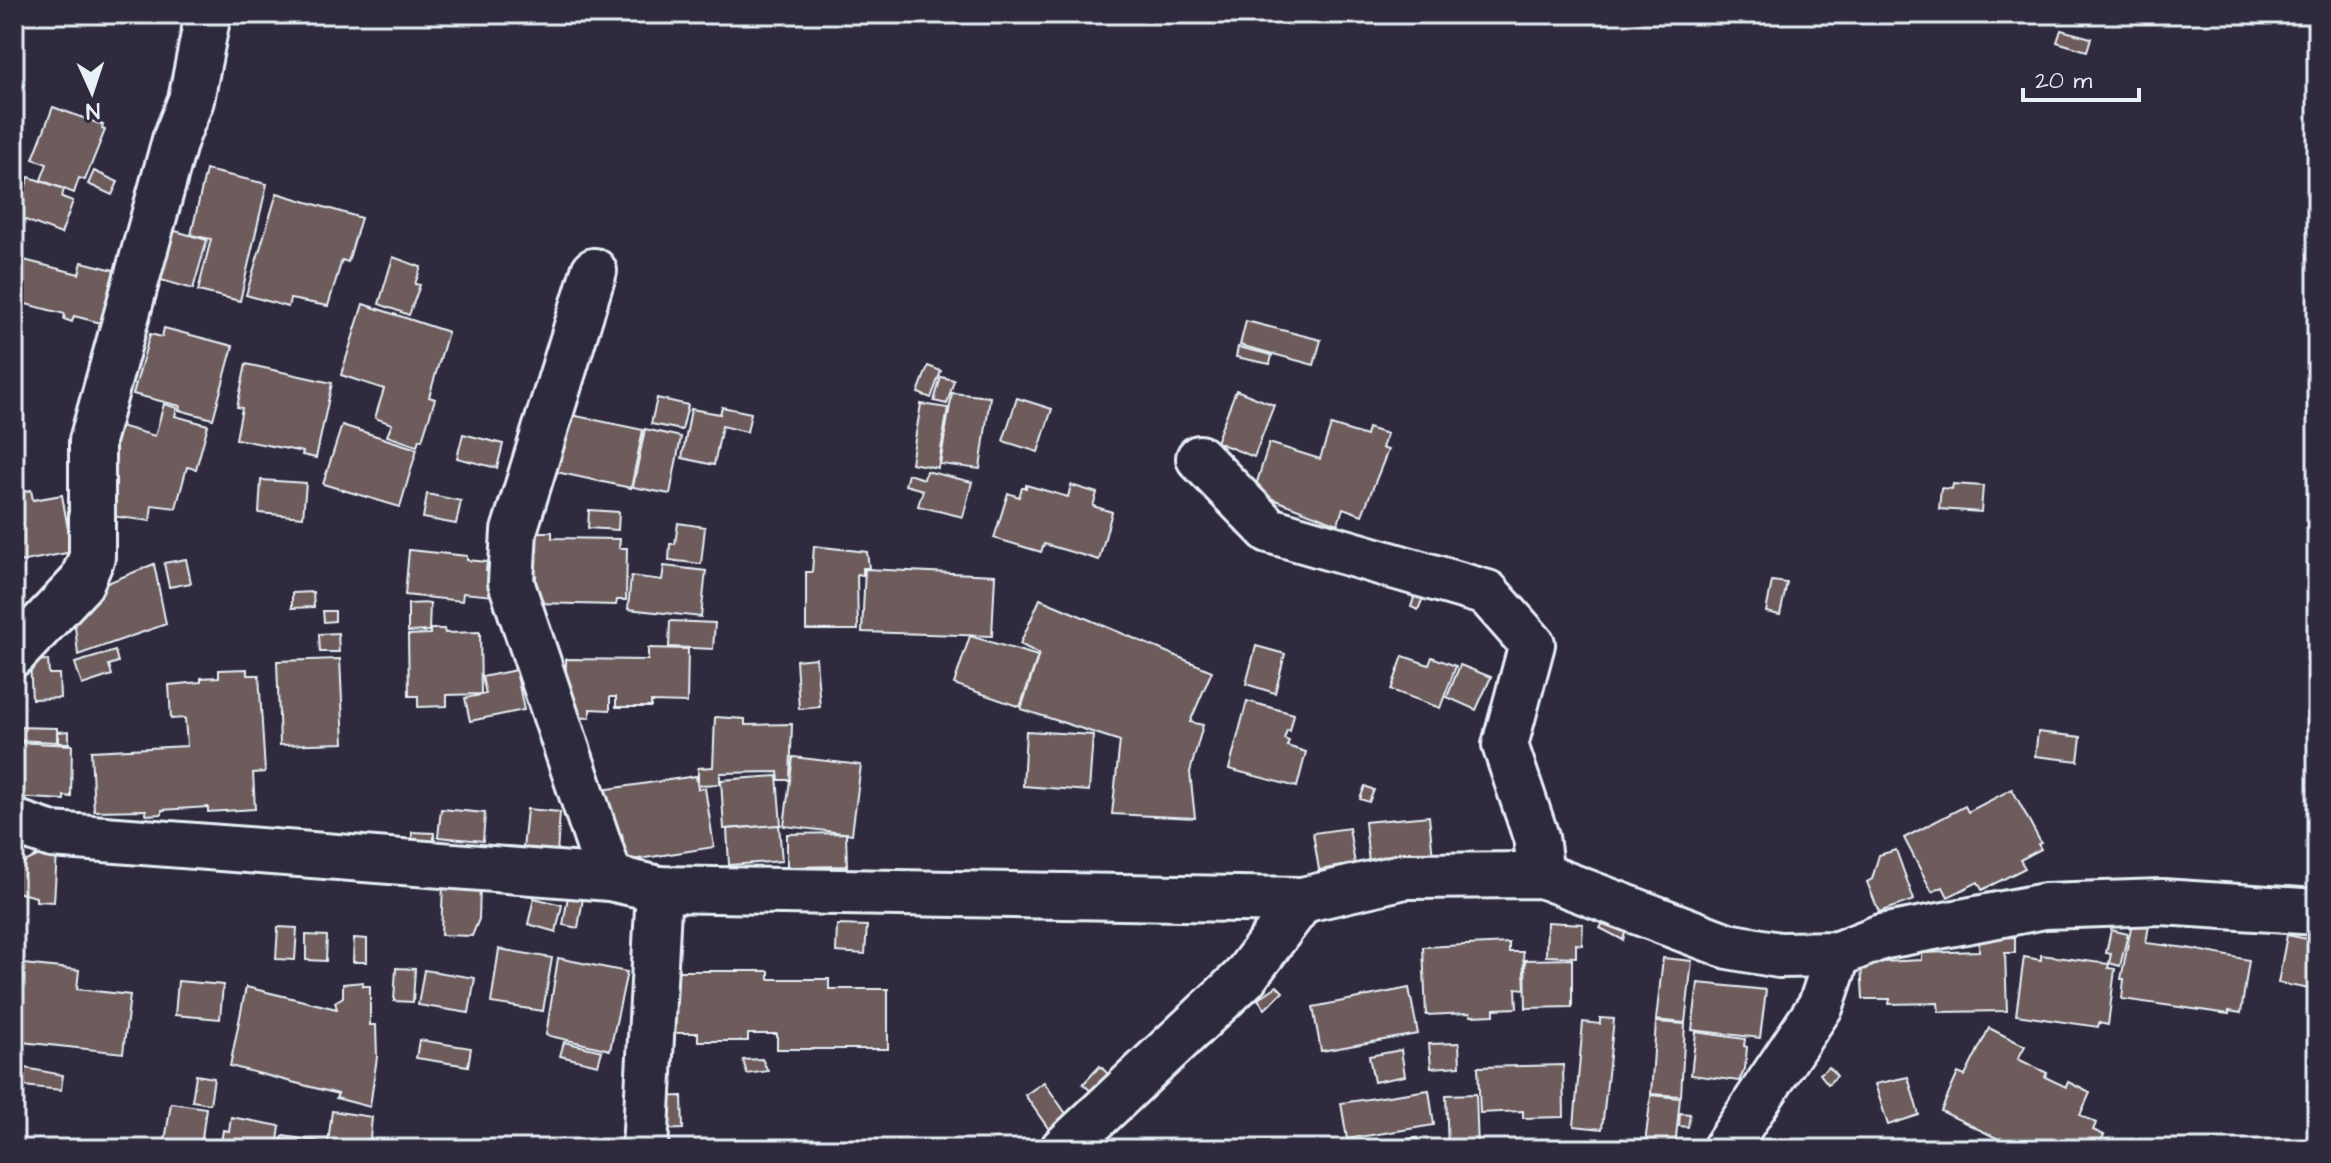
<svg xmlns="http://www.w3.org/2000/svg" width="2331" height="1163" font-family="'Architects Daughter',sans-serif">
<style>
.building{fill:#6e5c5b;stroke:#e8f1f8;stroke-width:2}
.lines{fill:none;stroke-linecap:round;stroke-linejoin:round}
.minor-casing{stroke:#e8f1f8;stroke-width:50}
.minor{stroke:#2f2a3d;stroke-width:44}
</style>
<rect width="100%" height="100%" fill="#2f2a3d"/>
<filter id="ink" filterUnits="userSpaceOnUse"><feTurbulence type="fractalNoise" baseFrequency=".0125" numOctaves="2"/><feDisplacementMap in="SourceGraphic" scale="16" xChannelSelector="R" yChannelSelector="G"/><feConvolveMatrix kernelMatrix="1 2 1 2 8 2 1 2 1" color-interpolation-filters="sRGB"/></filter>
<g filter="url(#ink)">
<g class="building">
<polygon points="2061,30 2091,38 2087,51 2057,42"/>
<polygon points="53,107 103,125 102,129 105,130 85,180 79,178 74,193 41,180 47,164 33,159"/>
<polygon points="206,170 267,184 240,301 198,291 211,239 191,235"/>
<polygon points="94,171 118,182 112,195 88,184"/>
<polygon points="29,177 64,189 62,197 73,201 61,234 15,216"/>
<polygon points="277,193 361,218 348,262 342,260 328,306 290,299 288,307 246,295"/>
<polygon points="161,227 207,240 193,289 147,276"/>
<polygon points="393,257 421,267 415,284 420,285 409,315 379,304"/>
<polygon points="20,259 79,274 82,262 114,270 101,323 74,316 72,322 64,319 65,314 14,301 14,281"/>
<polygon points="363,304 448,332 429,397 435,399 422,440 419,439 417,446 387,436 392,424 375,418 384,389 341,375"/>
<polygon points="1246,321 1321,340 1314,365 1240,345"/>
<polygon points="164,328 233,346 213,419 179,410 180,406 133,394 150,334 162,337"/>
<polygon points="1238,347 1272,355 1270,364 1236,357"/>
<polygon points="246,364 332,383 316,458 302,455 303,452 236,439 242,408 237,407"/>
<polygon points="928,366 941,371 931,398 918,393"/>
<polygon points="941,377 954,380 947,404 934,401"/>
<polygon points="1236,390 1274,405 1254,457 1216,442"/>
<polygon points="952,393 990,397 980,469 940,464"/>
<polygon points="657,398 688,405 682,430 651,424"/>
<polygon points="1017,398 1052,409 1038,452 1003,441"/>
<polygon points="164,404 177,408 175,416 208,425 196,469 187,467 176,508 152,505 150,521 102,515 113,424 155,436"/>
<polygon points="921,404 948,408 938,468 911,463"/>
<polygon points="722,407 751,413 747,432 722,426 714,465 682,458 691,409 720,414"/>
<polygon points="562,413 643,430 631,488 556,472 562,438"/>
<polygon points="342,425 417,449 400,507 323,484"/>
<polygon points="1331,425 1366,436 1368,428 1387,434 1382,448 1388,450 1362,515 1343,508 1338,524 1254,492 1269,443 1320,459"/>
<polygon points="645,429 681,437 670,494 633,487"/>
<polygon points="463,434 503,444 497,468 457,458"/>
<polygon points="926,471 972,482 963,517 918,506 923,490 905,485 908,474 924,479"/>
<polygon points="261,480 306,483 303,517 259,513"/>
<polygon points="1953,484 1983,486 1981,512 1939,509 1941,488 1952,489"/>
<polygon points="1026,485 1068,497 1071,485 1097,493 1093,506 1112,512 1099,560 1044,544 1041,552 994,538 1008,493 1019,497 1022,488 1026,488"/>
<polygon points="31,490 33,500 62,495 72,552 14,563 14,493"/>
<polygon points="427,494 461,501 456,524 423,518"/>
<polygon points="589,510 619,512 618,530 588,528"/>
<polygon points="678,523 705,527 701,564 669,560 670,544 675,544"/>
<polygon points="524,532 552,532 552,538 620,539 619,548 627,548 626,600 617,600 616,605 535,603 536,576 522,575"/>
<polygon points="814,546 867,552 869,568 863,568 863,575 857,574 858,630 806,630 806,572 812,572"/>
<polygon points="409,550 467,556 467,560 487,562 486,571 491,572 494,596 463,593 462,601 405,595"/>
<polygon points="186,559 191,583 169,587 164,563"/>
<polygon points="154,564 166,624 78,655 74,615 105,584"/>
<polygon points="664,566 706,571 701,617 628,609 631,576 662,580"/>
<polygon points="865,569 995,575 992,636 862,632"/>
<polygon points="1772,581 1787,583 1780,615 1766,612"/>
<polygon points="313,592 314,607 292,608 292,593"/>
<polygon points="1415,595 1423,598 1418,610 1411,607"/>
<polygon points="1040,599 1212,671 1190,722 1203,725 1190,772 1195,818 1112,814 1120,741 1021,709 1039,654 1020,644"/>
<polygon points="430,603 429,631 408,632 408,604"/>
<polygon points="323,611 335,611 335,621 324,622"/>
<polygon points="670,621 715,623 713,649 669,647"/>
<polygon points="430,629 444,629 445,633 480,632 481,694 447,695 447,706 418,707 418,696 409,696 408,635 430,634"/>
<polygon points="338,633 339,652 320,652 319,634"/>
<polygon points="970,636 1038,656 1020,707 954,684"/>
<polygon points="1256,646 1285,654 1275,693 1246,684"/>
<polygon points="648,648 688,649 687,703 651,702 651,707 616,707 616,697 610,697 610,710 590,709 590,718 565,717 566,659 648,660"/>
<polygon points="115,651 118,662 109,665 112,675 82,685 75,663"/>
<polygon points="1403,656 1429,665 1432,657 1456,666 1440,708 1391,690"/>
<polygon points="816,658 820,707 799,709 796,660"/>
<polygon points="340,659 344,743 280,745 277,661"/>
<polygon points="48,660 49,674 59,674 60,698 32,699 30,661"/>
<polygon points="1460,665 1491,677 1476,710 1447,697"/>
<polygon points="247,669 247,675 259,675 265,772 253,773 255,809 208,812 208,807 162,810 162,814 146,815 146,810 94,811 91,751 187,746 185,718 171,719 169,685 201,682 201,678 219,677 219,670"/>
<polygon points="516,670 524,710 470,721 465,698 486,694 482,677"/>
<polygon points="1247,701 1294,714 1290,731 1287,730 1284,739 1289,741 1287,746 1306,752 1297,787 1229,769"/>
<polygon points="715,717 745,719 745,725 792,724 790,780 779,780 778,772 720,773 720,784 698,785 698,768 713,767"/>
<polygon points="14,727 57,728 57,742 14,740"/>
<polygon points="69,731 69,743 59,743 58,732"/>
<polygon points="1026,731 1093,735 1089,791 1023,786"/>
<polygon points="2038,732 2081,737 2078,761 2035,756"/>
<polygon points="14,742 72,745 71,797 64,796 64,800 14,797"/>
<polygon points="793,757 861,765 852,834 784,826"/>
<polygon points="696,776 698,789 705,788 714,847 626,861 622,834 609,838 601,790"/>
<polygon points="777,776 781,825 724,829 721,780"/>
<polygon points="1365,786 1374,790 1369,802 1360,799"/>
<polygon points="2012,789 2041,843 2038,844 2041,849 2020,860 2025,868 1982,890 1978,882 1948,897 1943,887 1932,892 1904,838 1965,806 1968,812"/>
<polygon points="441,809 485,813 483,841 438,837"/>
<polygon points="527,809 560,812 557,853 523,850"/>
<polygon points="1429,816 1433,858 1369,864 1365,822"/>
<polygon points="779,825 782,861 729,865 727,829"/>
<polygon points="1349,828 1355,864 1319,870 1313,833"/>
<polygon points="412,832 434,833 434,842 412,842"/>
<polygon points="846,833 847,866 787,867 787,834"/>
<polygon points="1896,850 1914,900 1879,912 1867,882 1872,879 1879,855"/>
<polygon points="46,852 57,853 54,902 36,901 36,897 16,892 18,865"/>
<polygon points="443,883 480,886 479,919 472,936 441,935"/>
<polygon points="568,896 583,898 578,928 563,925"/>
<polygon points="534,898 562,905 556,932 528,924"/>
<polygon points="2133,917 2150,919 2146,943 2187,948 2249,960 2241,1013 2229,1011 2229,1014 2122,999 2124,979 2121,979"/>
<polygon points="1606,918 1626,929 1623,940 1600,928"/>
<polygon points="1547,922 1583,924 1582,945 1576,944 1576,957 1546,956"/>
<polygon points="837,925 867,926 865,954 836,952"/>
<polygon points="278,927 297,928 295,960 276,959"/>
<polygon points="2111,930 2128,934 2120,966 2109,963 2111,954 2106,953"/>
<polygon points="306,935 327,936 326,961 306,960"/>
<polygon points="2287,935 2317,941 2315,990 2278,983"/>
<polygon points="2015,937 2015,953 2005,953 2007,1011 1939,1012 1938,1003 1889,1004 1890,999 1863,999 1861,963 1922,960 1922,953 1979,951 1979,938"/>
<polygon points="354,938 367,939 367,962 353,962"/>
<polygon points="1509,943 1509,952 1523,952 1525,989 1516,988 1517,1008 1494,1009 1494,1015 1471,1016 1470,1013 1426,1015 1423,947"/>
<polygon points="499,949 552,958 543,1011 491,1003"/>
<polygon points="2041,955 2109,964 2108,968 2115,969 2108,1025 2099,1023 2098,1027 2016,1015 2024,957 2041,960"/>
<polygon points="558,958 627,972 610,1050 546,1035"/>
<polygon points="1663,958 1692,961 1685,1023 1656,1020"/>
<polygon points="1572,959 1572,1007 1526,1008 1525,960"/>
<polygon points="14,963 79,970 77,989 130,995 123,1053 22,1042 24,1024 14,1023"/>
<polygon points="396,968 415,969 413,1002 394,1001"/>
<polygon points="424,970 475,978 469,1013 418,1005"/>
<polygon points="673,971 769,971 769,979 829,979 829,989 888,989 888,1049 777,1049 777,1034 748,1034 748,1041 698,1041 698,1033 666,1033"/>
<polygon points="178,981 223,985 220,1019 175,1015"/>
<polygon points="363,982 363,986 370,986 370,1025 376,1025 377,1057 370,1107 336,1098 338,1094 230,1066 246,987 337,1009 335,1002 343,997 343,984"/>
<polygon points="1698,983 1766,990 1760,1038 1692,1030"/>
<polygon points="1277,986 1283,992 1265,1009 1258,999"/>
<polygon points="1409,988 1418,1034 1321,1051 1313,1007"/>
<polygon points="1600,1018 1614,1019 1602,1129 1574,1126 1583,1022 1600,1024"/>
<polygon points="1656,1022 1685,1024 1681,1096 1651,1094"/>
<polygon points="1989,1028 2025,1046 2018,1059 2047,1073 2045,1077 2066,1087 2068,1082 2090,1093 2080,1115 2096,1123 2093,1130 2104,1135 2097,1149 2088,1145 2085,1149 2079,1149 2056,1138 2050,1149 2019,1149 1941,1111 1958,1073 1965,1076"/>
<polygon points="1696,1032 1745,1039 1744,1046 1747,1047 1745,1069 1739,1081 1691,1075"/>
<polygon points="419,1040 471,1048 468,1066 416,1058"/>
<polygon points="564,1042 602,1051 598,1065 560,1056"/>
<polygon points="1459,1043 1460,1066 1431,1068 1429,1044"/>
<polygon points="1401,1050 1405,1076 1374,1082 1369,1056"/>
<polygon points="762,1059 768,1071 747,1074 743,1060"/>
<polygon points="1563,1065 1564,1117 1523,1118 1523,1111 1480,1113 1478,1067"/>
<polygon points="14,1066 63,1075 61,1090 14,1085"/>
<polygon points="1100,1066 1110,1076 1094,1094 1083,1084"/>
<polygon points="1829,1067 1837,1076 1828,1084 1820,1074"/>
<polygon points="196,1075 214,1078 210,1104 192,1101"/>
<polygon points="1908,1077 1919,1115 1888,1125 1875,1084"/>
<polygon points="1044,1082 1069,1118 1050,1131 1025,1095"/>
<polygon points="1429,1090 1434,1125 1347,1139 1341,1103"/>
<polygon points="1476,1094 1478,1149 1448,1149 1446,1095"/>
<polygon points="1651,1095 1680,1098 1675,1148 1645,1144"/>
<polygon points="682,1096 683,1129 657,1130 655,1097"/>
<polygon points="171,1103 206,1108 201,1146 165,1141"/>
<polygon points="332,1111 372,1117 369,1149 281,1149 283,1136 328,1143"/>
<polygon points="1680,1113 1690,1114 1688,1127 1679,1126"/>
<polygon points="231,1117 280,1126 277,1149 220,1149 223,1130 229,1131"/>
<polygon points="1417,1138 1419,1149 1371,1149 1370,1145"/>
<polygon points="737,1139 737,1143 751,1141 752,1149 709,1149 708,1142"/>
</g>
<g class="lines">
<defs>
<g id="minor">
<polyline points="594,271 514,531 511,582 610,878"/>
<polyline points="1199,458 1269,530 1487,593 1532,644 1505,745 1536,837 1541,875"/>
<polyline points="14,654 81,583 92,557 92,441 175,140 191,100 208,14"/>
<polyline points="14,822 52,835 610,878 659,889 1302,900 1405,876 1541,875 1728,946 1779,955 1838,954 1881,937 2045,906 2162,902 2317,912"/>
<polyline points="645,1149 659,889"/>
<polyline points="1063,1149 1244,978 1302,900"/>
<polyline points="1725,1149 1821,1005 1838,954"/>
</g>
</defs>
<use href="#minor" class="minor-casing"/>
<use href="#minor" class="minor"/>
</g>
</g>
<rect width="2331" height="1163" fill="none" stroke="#2f2a3d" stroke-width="48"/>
<rect x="24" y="24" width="2283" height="1115" fill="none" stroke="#e8f1f8" stroke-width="3" filter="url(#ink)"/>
<g transform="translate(92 92) rotate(177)" stroke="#2f2a3d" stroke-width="6" paint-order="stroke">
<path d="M0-6L14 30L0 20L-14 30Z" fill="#e8f1f8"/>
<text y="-12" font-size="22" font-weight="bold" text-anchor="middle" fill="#e8f1f8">N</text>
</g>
<path d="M2023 88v12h116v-12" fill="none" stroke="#e8f1f8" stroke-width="4"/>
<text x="2035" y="88" font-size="24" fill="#e8f1f8" stroke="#2f2a3d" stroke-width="6" paint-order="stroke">20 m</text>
</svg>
